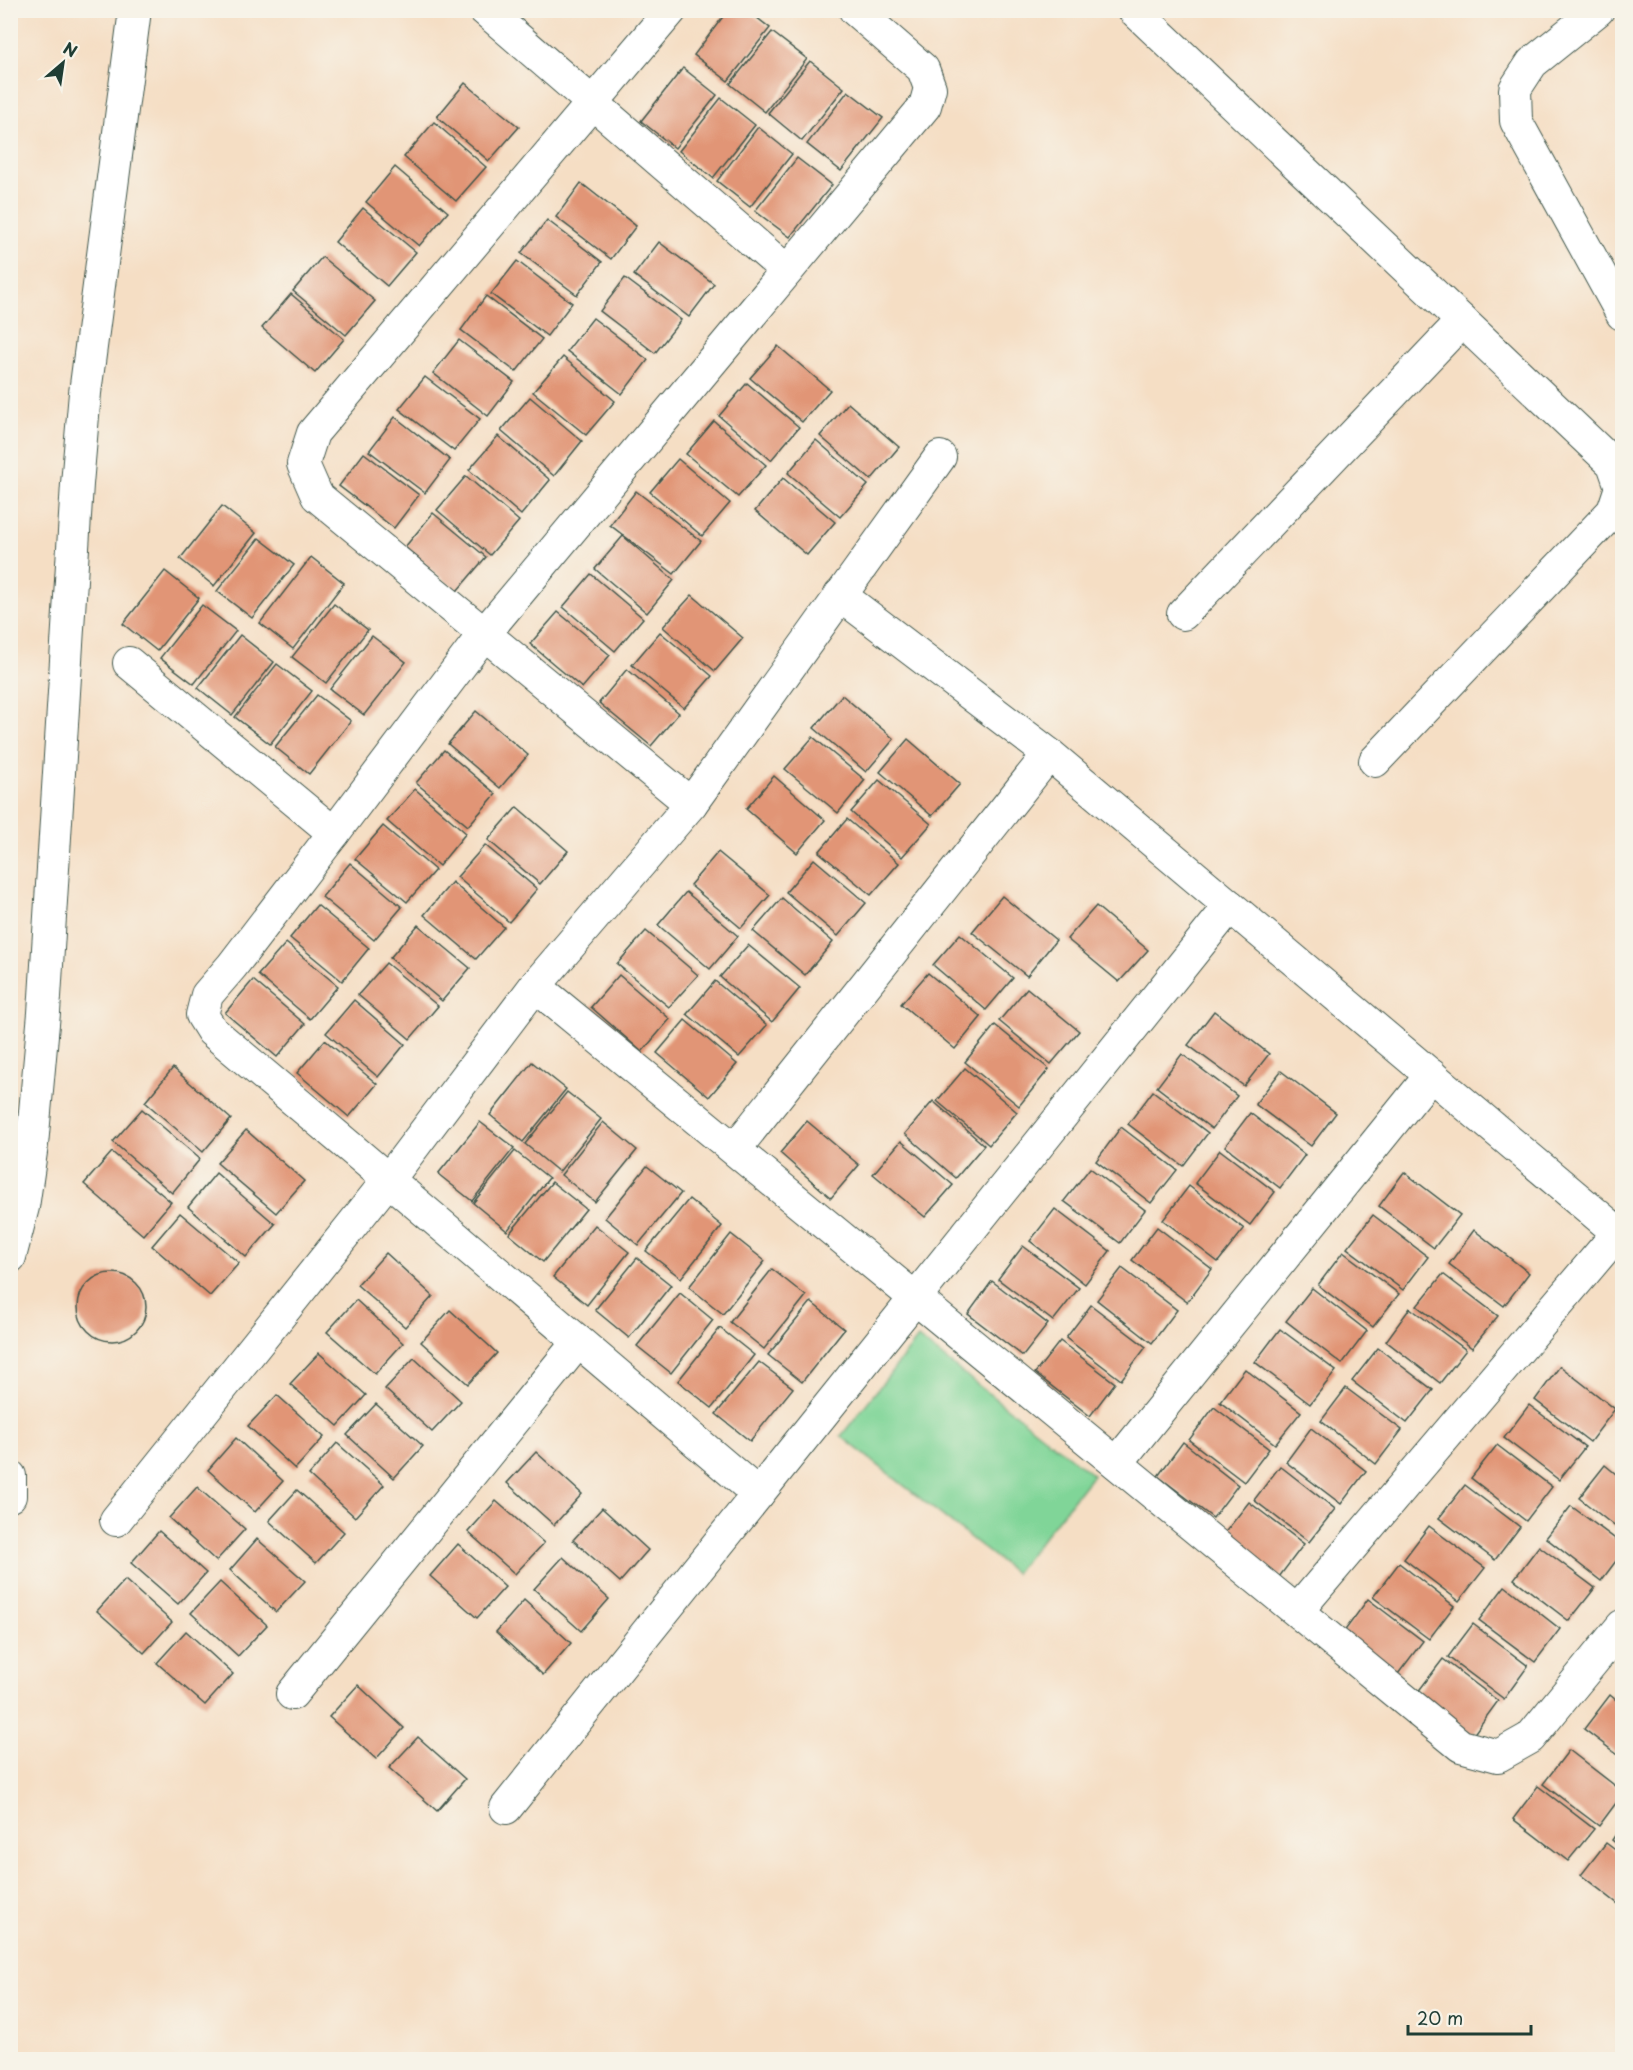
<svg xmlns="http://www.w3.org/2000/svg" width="1633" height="2070" font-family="'Playpen Sans',sans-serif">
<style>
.green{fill:#80d598;stroke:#508966;stroke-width:1.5}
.building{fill:#e19576}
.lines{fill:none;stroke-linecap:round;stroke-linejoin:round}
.street-casing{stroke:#3f554a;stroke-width:34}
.street{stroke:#fff;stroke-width:32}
</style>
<rect width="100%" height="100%" fill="#f7f3e8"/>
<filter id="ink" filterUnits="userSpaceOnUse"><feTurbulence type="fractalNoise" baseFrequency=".0167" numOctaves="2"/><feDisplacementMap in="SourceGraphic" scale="12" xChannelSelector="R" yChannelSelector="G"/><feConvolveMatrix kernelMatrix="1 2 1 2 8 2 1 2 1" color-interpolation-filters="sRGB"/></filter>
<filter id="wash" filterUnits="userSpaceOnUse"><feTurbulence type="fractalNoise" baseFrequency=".008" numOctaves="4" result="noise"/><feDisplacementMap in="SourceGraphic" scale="24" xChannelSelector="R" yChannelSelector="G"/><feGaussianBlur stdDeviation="1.35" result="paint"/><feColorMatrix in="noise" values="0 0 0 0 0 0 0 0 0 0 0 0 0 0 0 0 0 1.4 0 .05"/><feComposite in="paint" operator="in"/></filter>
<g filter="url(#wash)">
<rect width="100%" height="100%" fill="#f5dec4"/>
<polygon class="green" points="918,1338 1093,1475 1015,1573 841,1436"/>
<g id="blocks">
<g class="building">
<polygon points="728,10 747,10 770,28 728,81 694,55"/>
<polygon points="772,32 807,59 765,112 730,84"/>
<polygon points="810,61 844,88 802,141 768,113"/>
<polygon points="683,68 717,95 675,148 641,121"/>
<polygon points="465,83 519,127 489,161 437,117"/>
<polygon points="848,91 883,118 841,171 807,144"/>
<polygon points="721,98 755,125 713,178 679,151"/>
<polygon points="434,122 486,167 456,201 404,157"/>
<polygon points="758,127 792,154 750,207 717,181"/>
<polygon points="797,158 832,185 790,237 755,211"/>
<polygon points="395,167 448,212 419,246 366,202"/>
<polygon points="581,183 636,226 611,259 556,217"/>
<polygon points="363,208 416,252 387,286 335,242"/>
<polygon points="547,220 602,262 577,295 521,253"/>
<polygon points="659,242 714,284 689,317 634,275"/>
<polygon points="322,257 375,301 346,335 293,291"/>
<polygon points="517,261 572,303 547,336 491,294"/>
<polygon points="625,278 681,320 655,353 600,311"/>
<polygon points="291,294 344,339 315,373 262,328"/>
<polygon points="486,296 542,339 516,372 461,330"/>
<polygon points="593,318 648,360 622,394 567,351"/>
<polygon points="459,340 514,382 488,416 433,373"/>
<polygon points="778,346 830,390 802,422 750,378"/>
<polygon points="563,357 615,401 586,435 533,392"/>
<polygon points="425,377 480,419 454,451 399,409"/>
<polygon points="747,383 799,427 771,460 719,416"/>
<polygon points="530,397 582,441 554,476 501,431"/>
<polygon points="848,403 899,447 871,480 820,436"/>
<polygon points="395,417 450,460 425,493 369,451"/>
<polygon points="714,421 766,465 738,497 686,454"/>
<polygon points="498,436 550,480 521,515 469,470"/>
<polygon points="816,440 868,485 840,517 788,473"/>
<polygon points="364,453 419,495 394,528 339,486"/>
<polygon points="678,459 730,503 702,536 650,492"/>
<polygon points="466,476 519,521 490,555 437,510"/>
<polygon points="783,478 835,522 807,555 755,511"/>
<polygon points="636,491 701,541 674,574 610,525"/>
<polygon points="222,506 256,533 214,586 180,559"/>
<polygon points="433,513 486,557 457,591 405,547"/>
<polygon points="623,536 674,580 647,613 595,569"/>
<polygon points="259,538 294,565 252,618 217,591"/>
<polygon points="311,557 344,583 293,649 260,623"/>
<polygon points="165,571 199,598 157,651 123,624"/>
<polygon points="591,574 643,618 615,651 563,607"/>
<polygon points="692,595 743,638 715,671 663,627"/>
<polygon points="334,604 368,630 326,683 292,657"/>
<polygon points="202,605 236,631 194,684 160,658"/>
<polygon points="558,612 610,655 582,688 530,644"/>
<polygon points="660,632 712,676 684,708 632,665"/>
<polygon points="240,635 274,662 232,715 198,688"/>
<polygon points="372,636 406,662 364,715 330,689"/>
<polygon points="277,664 312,691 270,744 235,717"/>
<polygon points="627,669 679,713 651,746 599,703"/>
<polygon points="317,695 351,721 309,774 275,747"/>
<polygon points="842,695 894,739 866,772 814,728"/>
<polygon points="476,711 528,755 500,788 448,744"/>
<polygon points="813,737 865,780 838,813 785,769"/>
<polygon points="908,739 960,784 932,816 880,772"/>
<polygon points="444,750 496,794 468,826 416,783"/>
<polygon points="774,776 825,820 797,853 746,809"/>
<polygon points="879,780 931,824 902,857 851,812"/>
<polygon points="415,789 466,833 439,866 387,821"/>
<polygon points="517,807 568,851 540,884 488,840"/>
<polygon points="847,819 899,863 871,895 819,852"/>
<polygon points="383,826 435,870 407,902 355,859"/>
<polygon points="485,845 537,889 509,922 457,877"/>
<polygon points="718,852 770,895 741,928 690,885"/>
<polygon points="814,859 866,903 838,936 786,892"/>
<polygon points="350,863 402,907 374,940 322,897"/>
<polygon points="452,882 504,927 476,959 424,915"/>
<polygon points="686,892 738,936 710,969 658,925"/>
<polygon points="1002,896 1056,940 1027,976 972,932"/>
<polygon points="782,898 833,942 805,975 753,931"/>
<polygon points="317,905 369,948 342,981 290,938"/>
<polygon points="1096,906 1148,950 1119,982 1067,939"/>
<polygon points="418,925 470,968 442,1001 390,958"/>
<polygon points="646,931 698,975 669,1007 617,964"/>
<polygon points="960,934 1013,978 986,1010 933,965"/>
<polygon points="286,943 338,986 310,1019 258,975"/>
<polygon points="748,945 800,988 772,1022 720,977"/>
<polygon points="386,963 438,1006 410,1039 358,995"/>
<polygon points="928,973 981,1017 955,1049 901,1004"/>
<polygon points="619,975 670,1019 642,1052 591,1007"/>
<polygon points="253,980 305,1024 277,1057 225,1013"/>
<polygon points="715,981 767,1025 739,1057 687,1014"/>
<polygon points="1027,988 1079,1031 1051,1064 999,1021"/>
<polygon points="354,1000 405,1044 378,1077 326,1033"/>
<polygon points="1214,1011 1269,1054 1244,1086 1188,1045"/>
<polygon points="685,1020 737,1064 709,1097 657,1053"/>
<polygon points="995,1025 1049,1069 1019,1106 965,1062"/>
<polygon points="325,1040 377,1084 349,1117 297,1073"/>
<polygon points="1182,1054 1237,1096 1212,1129 1157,1087"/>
<polygon points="532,1062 566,1089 523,1142 490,1115"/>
<polygon points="173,1068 231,1119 203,1152 145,1102"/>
<polygon points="965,1068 1017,1112 989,1145 937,1101"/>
<polygon points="1281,1071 1336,1113 1311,1146 1255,1104"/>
<polygon points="1153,1091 1208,1133 1183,1166 1128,1124"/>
<polygon points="567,1092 601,1119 559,1172 525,1144"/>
<polygon points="933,1101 984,1145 956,1178 905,1134"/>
<polygon points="142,1109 200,1159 172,1193 113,1142"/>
<polygon points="1250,1113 1305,1155 1280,1188 1225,1146"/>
<polygon points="807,1121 859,1165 831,1198 780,1153"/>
<polygon points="480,1122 514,1148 472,1201 438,1174"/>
<polygon points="603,1122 637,1150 595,1202 561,1175"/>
<polygon points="1121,1127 1177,1170 1151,1203 1096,1161"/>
<polygon points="246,1130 304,1181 276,1213 217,1163"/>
<polygon points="901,1141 953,1185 925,1217 873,1174"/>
<polygon points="1220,1150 1275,1192 1250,1225 1195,1183"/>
<polygon points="515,1151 549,1178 507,1231 473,1203"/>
<polygon points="112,1152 171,1202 143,1235 84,1184"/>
<polygon points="647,1166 681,1193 638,1245 605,1218"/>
<polygon points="1090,1168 1145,1210 1120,1243 1064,1201"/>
<polygon points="1404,1172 1460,1215 1434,1248 1379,1206"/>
<polygon points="216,1173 275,1224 246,1257 188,1207"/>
<polygon points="552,1182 586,1209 543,1262 509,1234"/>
<polygon points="1189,1186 1244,1229 1218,1262 1163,1220"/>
<polygon points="689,1199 722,1226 681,1278 646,1251"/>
<polygon points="1055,1209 1110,1251 1085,1284 1030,1241"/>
<polygon points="180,1213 239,1263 210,1296 152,1246"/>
<polygon points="1373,1215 1428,1257 1403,1290 1347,1248"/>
<polygon points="595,1225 629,1252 587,1305 553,1277"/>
<polygon points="1157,1227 1212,1269 1187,1302 1132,1260"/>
<polygon points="1474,1230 1529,1273 1504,1306 1449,1264"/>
<polygon points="731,1234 765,1261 723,1314 689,1287"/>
<polygon points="1023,1246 1079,1288 1053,1321 998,1279"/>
<polygon points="1343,1252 1399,1294 1373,1327 1318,1285"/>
<polygon points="386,1253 433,1296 405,1327 357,1285"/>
<polygon points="637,1258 671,1285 629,1338 595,1310"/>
<polygon points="1122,1268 1177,1310 1152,1343 1097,1300"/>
<polygon points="772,1269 806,1296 764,1349 730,1322"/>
<circle cx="112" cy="1307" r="34"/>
<polygon points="1443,1274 1498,1316 1472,1348 1417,1306"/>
<polygon points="992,1281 1048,1324 1023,1356 968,1314"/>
<polygon points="1312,1288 1367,1331 1342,1364 1286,1321"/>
<polygon points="680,1293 713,1320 671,1373 637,1346"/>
<polygon points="356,1300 403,1343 375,1374 327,1332"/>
<polygon points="811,1302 844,1329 802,1382 768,1355"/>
<polygon points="1091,1305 1146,1347 1121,1380 1066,1338"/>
<polygon points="1410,1308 1466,1350 1440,1383 1386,1341"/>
<polygon points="450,1310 497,1353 468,1384 421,1342"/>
<polygon points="720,1328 754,1355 712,1408 678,1381"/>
<polygon points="1280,1329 1336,1371 1310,1404 1255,1362"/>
<polygon points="1060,1341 1115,1383 1090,1416 1035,1373"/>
<polygon points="1378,1348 1433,1390 1407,1423 1352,1381"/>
<polygon points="319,1353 366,1395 338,1426 290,1384"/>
<polygon points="414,1358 461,1401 432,1432 385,1389"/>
<polygon points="759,1362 793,1388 750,1441 716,1414"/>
<polygon points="1560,1366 1615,1409 1590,1442 1535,1400"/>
<polygon points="1245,1369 1301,1412 1275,1444 1220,1402"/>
<polygon points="1346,1388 1402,1430 1376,1464 1321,1421"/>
<polygon points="277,1395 324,1437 295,1469 248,1426"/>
<polygon points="376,1404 423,1446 394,1478 347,1435"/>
<polygon points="1529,1405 1585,1447 1559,1480 1504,1438"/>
<polygon points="1214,1407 1269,1449 1244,1482 1189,1440"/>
<polygon points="1311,1428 1366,1471 1341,1504 1286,1462"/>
<polygon points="236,1438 283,1481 255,1512 208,1470"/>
<polygon points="1183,1442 1238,1485 1213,1518 1158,1476"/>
<polygon points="337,1443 384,1485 355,1517 309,1475"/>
<polygon points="1497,1445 1552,1487 1526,1521 1471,1478"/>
<polygon points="536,1452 582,1494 554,1525 507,1483"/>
<polygon points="1605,1465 1622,1479 1622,1532 1579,1498"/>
<polygon points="1280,1466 1335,1509 1309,1542 1254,1500"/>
<polygon points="1465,1485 1520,1527 1495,1560 1439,1518"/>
<polygon points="197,1487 245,1529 216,1561 169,1518"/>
<polygon points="297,1490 344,1532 316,1563 269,1521"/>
<polygon points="496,1501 544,1543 515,1574 468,1532"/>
<polygon points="1249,1502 1304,1544 1279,1577 1223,1535"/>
<polygon points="1571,1506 1622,1544 1622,1553 1601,1581 1546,1538"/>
<polygon points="602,1508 648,1550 620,1582 573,1540"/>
<polygon points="1429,1526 1485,1568 1459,1601 1404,1559"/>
<polygon points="159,1531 206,1573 178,1604 131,1563"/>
<polygon points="257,1539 305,1581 276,1612 230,1570"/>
<polygon points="458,1544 505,1587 477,1618 430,1576"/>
<polygon points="1539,1546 1595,1588 1569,1621 1514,1579"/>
<polygon points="563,1557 609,1599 581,1631 534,1589"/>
<polygon points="1399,1563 1454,1606 1429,1639 1373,1597"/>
<polygon points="125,1580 172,1622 144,1653 97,1611"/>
<polygon points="220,1582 267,1625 238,1656 191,1613"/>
<polygon points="1505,1586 1560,1629 1535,1662 1479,1620"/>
<polygon points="1368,1599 1423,1641 1398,1674 1343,1633"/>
<polygon points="524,1600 571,1643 543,1675 496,1632"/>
<polygon points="1473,1624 1528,1666 1504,1699 1448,1657"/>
<polygon points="186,1631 233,1674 205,1705 157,1663"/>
<polygon points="1443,1659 1498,1701 1473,1735 1417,1693"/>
<polygon points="358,1685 404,1728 376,1759 329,1717"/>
<polygon points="1610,1695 1622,1705 1622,1758 1584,1729"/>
<polygon points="418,1737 465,1779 437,1811 389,1768"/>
<polygon points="1569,1750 1622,1791 1622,1795 1599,1826 1543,1784"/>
<polygon points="1538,1786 1594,1829 1568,1861 1513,1819"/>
<polygon points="1622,1825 1622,1848 1612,1840"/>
<polygon points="1606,1843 1622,1855 1622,1907 1581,1875"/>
</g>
</g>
</g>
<g filter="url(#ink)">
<use href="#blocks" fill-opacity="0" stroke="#3f554a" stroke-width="1.5"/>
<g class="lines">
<defs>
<g id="street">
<polyline points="485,10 787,271"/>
<polyline points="671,10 313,433 303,464 317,496 691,804"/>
<polyline points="1134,10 1613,464 1621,487 1613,511 1375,761"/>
<polyline points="1598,10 1532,63 1515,89 1516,121 1622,314"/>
<polyline points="840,595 1049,754 1622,1236"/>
<polyline points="1183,614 1462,321"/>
<polyline points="129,663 334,833"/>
<polyline points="535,986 1461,1746 1498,1756 1530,1738 1622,1626"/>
<polyline points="735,1149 1049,754"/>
<polyline points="10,1257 23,1207 32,1145 44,1013 77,484 85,393 135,10"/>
<polyline points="1117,1463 1431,1075"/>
<polyline points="10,1476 10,1496"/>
<path d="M758,1494C575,1340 395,1184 212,1031L202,1015L207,995L232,966L334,833L484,634L925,106L930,88L923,69L855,10"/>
<polyline points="116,1520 389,1179 535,986 691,804 940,457"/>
<polyline points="1298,1610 1622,1228"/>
<polyline points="292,1694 578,1342"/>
<polyline points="506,1808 1230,906"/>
</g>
</defs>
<use href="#street" class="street-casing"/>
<use href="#street" class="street"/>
</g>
</g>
<rect width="1633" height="2070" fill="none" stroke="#f7f3e8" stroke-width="36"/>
<g transform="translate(63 63) rotate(29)" stroke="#f7f3e8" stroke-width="4.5" paint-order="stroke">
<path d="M0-4.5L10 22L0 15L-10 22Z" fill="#1f3d34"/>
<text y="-9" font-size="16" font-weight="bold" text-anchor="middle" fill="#1f3d34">N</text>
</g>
<path d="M1408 2025v9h123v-9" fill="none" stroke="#1f3d34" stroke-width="3"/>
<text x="1417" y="2025" font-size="18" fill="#1f3d34" stroke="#f7f3e8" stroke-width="4.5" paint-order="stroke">20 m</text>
</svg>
